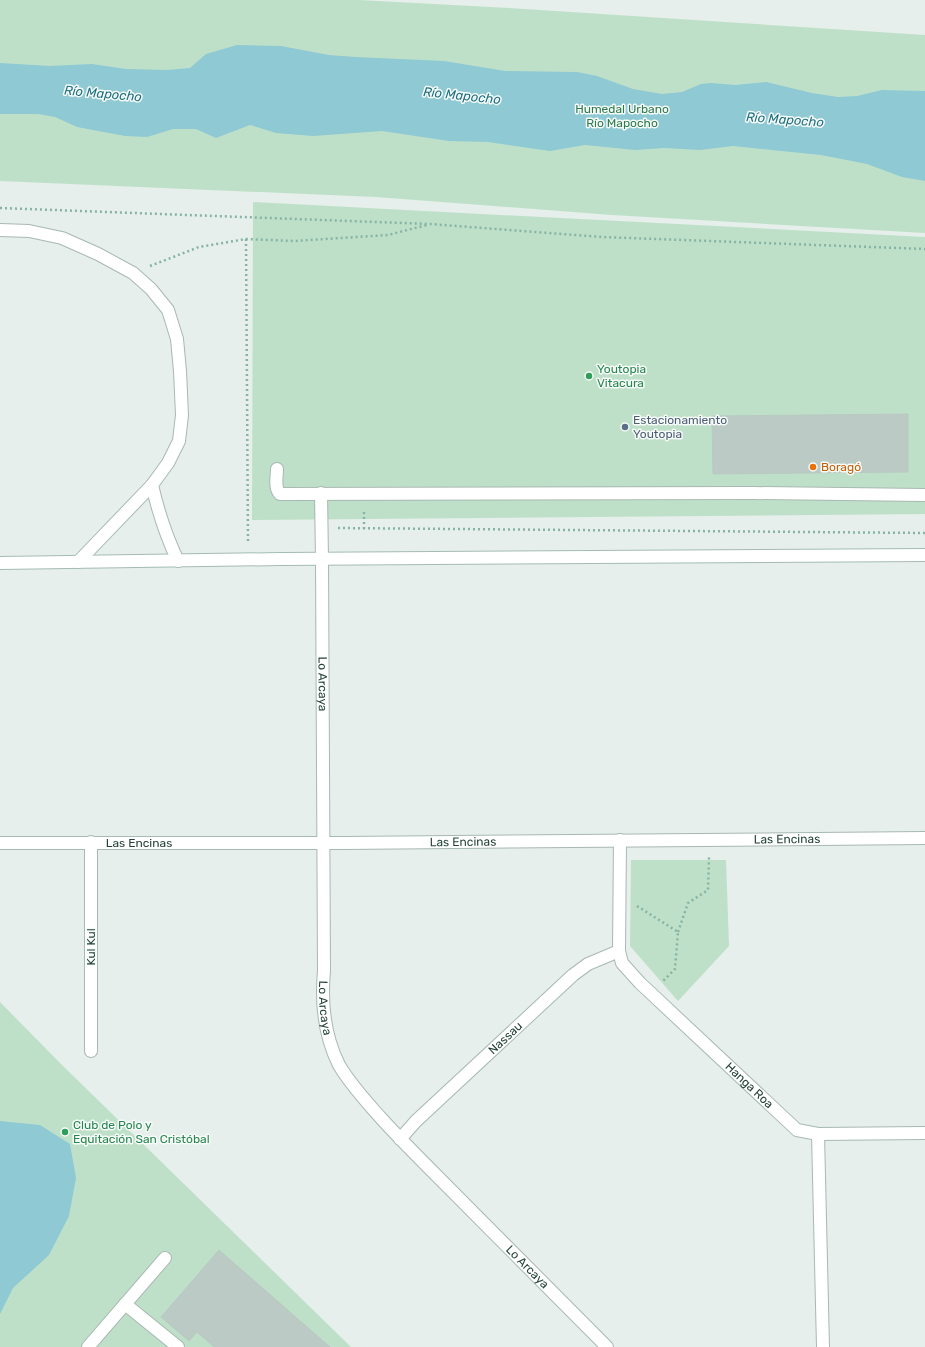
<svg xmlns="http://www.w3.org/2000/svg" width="925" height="1347" font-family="Rubik,sans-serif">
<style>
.green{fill:#bfe0c8}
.water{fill:#8ec9d4}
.building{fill:#bbcac4;stroke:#b8c9c2}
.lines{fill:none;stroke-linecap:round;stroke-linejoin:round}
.lane-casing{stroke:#a8b8b2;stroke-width:14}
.street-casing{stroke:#a8b8b2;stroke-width:14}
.secondary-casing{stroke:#a4bbb3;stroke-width:14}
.path{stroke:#86b3a5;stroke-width:2.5;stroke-dasharray:2 3;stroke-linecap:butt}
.lane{stroke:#fff;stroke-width:12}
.street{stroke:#fff;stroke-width:12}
.secondary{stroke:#fff;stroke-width:12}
.leisure-dot{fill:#2e9e5b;stroke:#f7fbf9;stroke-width:1.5}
.service-dot{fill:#5c6f8a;stroke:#f7fbf9;stroke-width:1.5}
.food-dot{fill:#e8710a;stroke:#f7fbf9;stroke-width:1.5}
.labels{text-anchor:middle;stroke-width:3;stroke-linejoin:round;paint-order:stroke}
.park-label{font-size:12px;fill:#2d7a4b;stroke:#f7fbf9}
.leisure-label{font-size:12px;fill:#27864d;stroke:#f7fbf9;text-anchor:start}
.service-label{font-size:12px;fill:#4e5e75;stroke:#f7fbf9;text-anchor:start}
.food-label{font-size:12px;fill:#c56008;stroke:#f7fbf9;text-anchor:start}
.street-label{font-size:12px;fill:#24423a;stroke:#f7fbf9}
.water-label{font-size:13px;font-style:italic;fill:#1c6f80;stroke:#f7fbf9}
</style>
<rect width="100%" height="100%" fill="#e6efeb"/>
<g class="green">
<polygon points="0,0 359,0 509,8 925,35 925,233 612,215 376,197 0,181"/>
<polygon points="253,202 925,237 925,514 252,520"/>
<polygon points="631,860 726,860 729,946 678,1001 630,946"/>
<polygon points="0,1002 61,1064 351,1347 0,1347"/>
</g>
<g class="water">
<polygon points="237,45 281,46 329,55 356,57 444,61 505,71 577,72 597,76 633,89 662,94 682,92 701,84 711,83 735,85 766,82 812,93 838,97 857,96 882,90 925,91 925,181 902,177 867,164 821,155 733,146 700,150 664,148 635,150 585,145 550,151 488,142 449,141 382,131 313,136 276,133 250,125 216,138 196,129 173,129 147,137 125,136 77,127 55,117 38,114 0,114 0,63 50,66 92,64 126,69 167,70 190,68 206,54"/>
<polygon points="0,1121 40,1125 70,1144 76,1178 69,1216 49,1255 13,1288 0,1314"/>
</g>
<g class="building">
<polygon points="908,414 908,472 713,474 712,416"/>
<polygon points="219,1250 330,1347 214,1347 197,1332 189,1341 161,1317"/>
</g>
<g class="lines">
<defs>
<g id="lane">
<polyline points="0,230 29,231 62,238 98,254 133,273 151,289 168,310 177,339 180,371 182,415 179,441 168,463 152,485 78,562"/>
<path d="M277,469C277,477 274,488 280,494L753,493L925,495"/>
<path d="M152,485C158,511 166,536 178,561"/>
<polyline points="321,493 322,559"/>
<polyline points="125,1304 178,1347"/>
<polyline points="88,1347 165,1258"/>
</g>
<g id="street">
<path id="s1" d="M322,559L324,971C321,1003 324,1035 339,1065C350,1084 365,1100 380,1117C399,1138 419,1158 439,1178C495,1234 551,1291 607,1347"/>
<path id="s2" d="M620,840L619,951L622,963L640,983L797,1130L818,1134L925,1133"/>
<path id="s3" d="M0,843H344L925,838"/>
<polyline points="91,1051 91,842"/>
<polyline points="818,1134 823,1347"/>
<path id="s4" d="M400,1139L416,1121L573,975L588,964L619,951"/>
</g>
<polyline id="secondary" points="0,563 282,559 925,555"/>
</defs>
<use href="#lane" class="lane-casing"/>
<use href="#street" class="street-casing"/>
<use href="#secondary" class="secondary-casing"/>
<g class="path">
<polyline points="0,208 430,224 602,237 925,249"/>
<polyline points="246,239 248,542"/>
<polyline points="150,266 199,247 246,239 294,241 388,235 427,225"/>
<polyline points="338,528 925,533"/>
<polyline points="364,529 364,511"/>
<polyline points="637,906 678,932 675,969 663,981"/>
<polyline points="678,932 688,903 708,890 709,857"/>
</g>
<use href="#lane" class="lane"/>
<use href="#street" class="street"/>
<use href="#secondary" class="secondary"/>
</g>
<g class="leisure-dot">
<circle cx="589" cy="376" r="4"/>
<circle cx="65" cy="1132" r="4"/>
</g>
<circle class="service-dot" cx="625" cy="427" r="4"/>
<circle class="food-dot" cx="813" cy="467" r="4"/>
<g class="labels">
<g class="park-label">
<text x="622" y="113">Humedal Urbano<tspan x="622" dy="14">Río Mapocho</tspan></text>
</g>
<g class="leisure-label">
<text x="597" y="373">Youtopia<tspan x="597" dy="14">Vitacura</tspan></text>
<text x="73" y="1129">Club de Polo y<tspan x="73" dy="14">Equitación San Cristóbal</tspan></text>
</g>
<g class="service-label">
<text x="633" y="424">Estacionamiento<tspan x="633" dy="14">Youtopia</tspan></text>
</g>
<g class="food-label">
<text x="821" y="471">Boragó</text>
</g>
<g class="street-label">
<text dy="4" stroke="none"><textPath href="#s1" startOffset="125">Lo Arcaya</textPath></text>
<text dy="4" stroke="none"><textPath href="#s3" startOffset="787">Las Encinas</textPath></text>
<text dy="4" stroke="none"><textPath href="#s3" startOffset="463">Las Encinas</textPath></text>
<text dy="4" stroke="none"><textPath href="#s3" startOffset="139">Las Encinas</textPath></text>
<text transform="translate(91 947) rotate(-90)" y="4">Kul Kul</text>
<text dy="4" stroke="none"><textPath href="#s1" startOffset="449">Lo Arcaya</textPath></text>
<text dy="4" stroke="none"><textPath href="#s4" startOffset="146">Nassau</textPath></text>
<text dy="4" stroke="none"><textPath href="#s2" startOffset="300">Hanga Roa</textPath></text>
<text dy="4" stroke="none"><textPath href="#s1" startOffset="785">Lo Arcaya</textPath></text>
</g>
<g class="water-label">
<text transform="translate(103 93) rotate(5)" y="5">Río Mapocho</text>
<text transform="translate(462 95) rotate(6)" y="5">Río Mapocho</text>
<text transform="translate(785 119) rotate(4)" y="5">Río Mapocho</text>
</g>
</g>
</svg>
